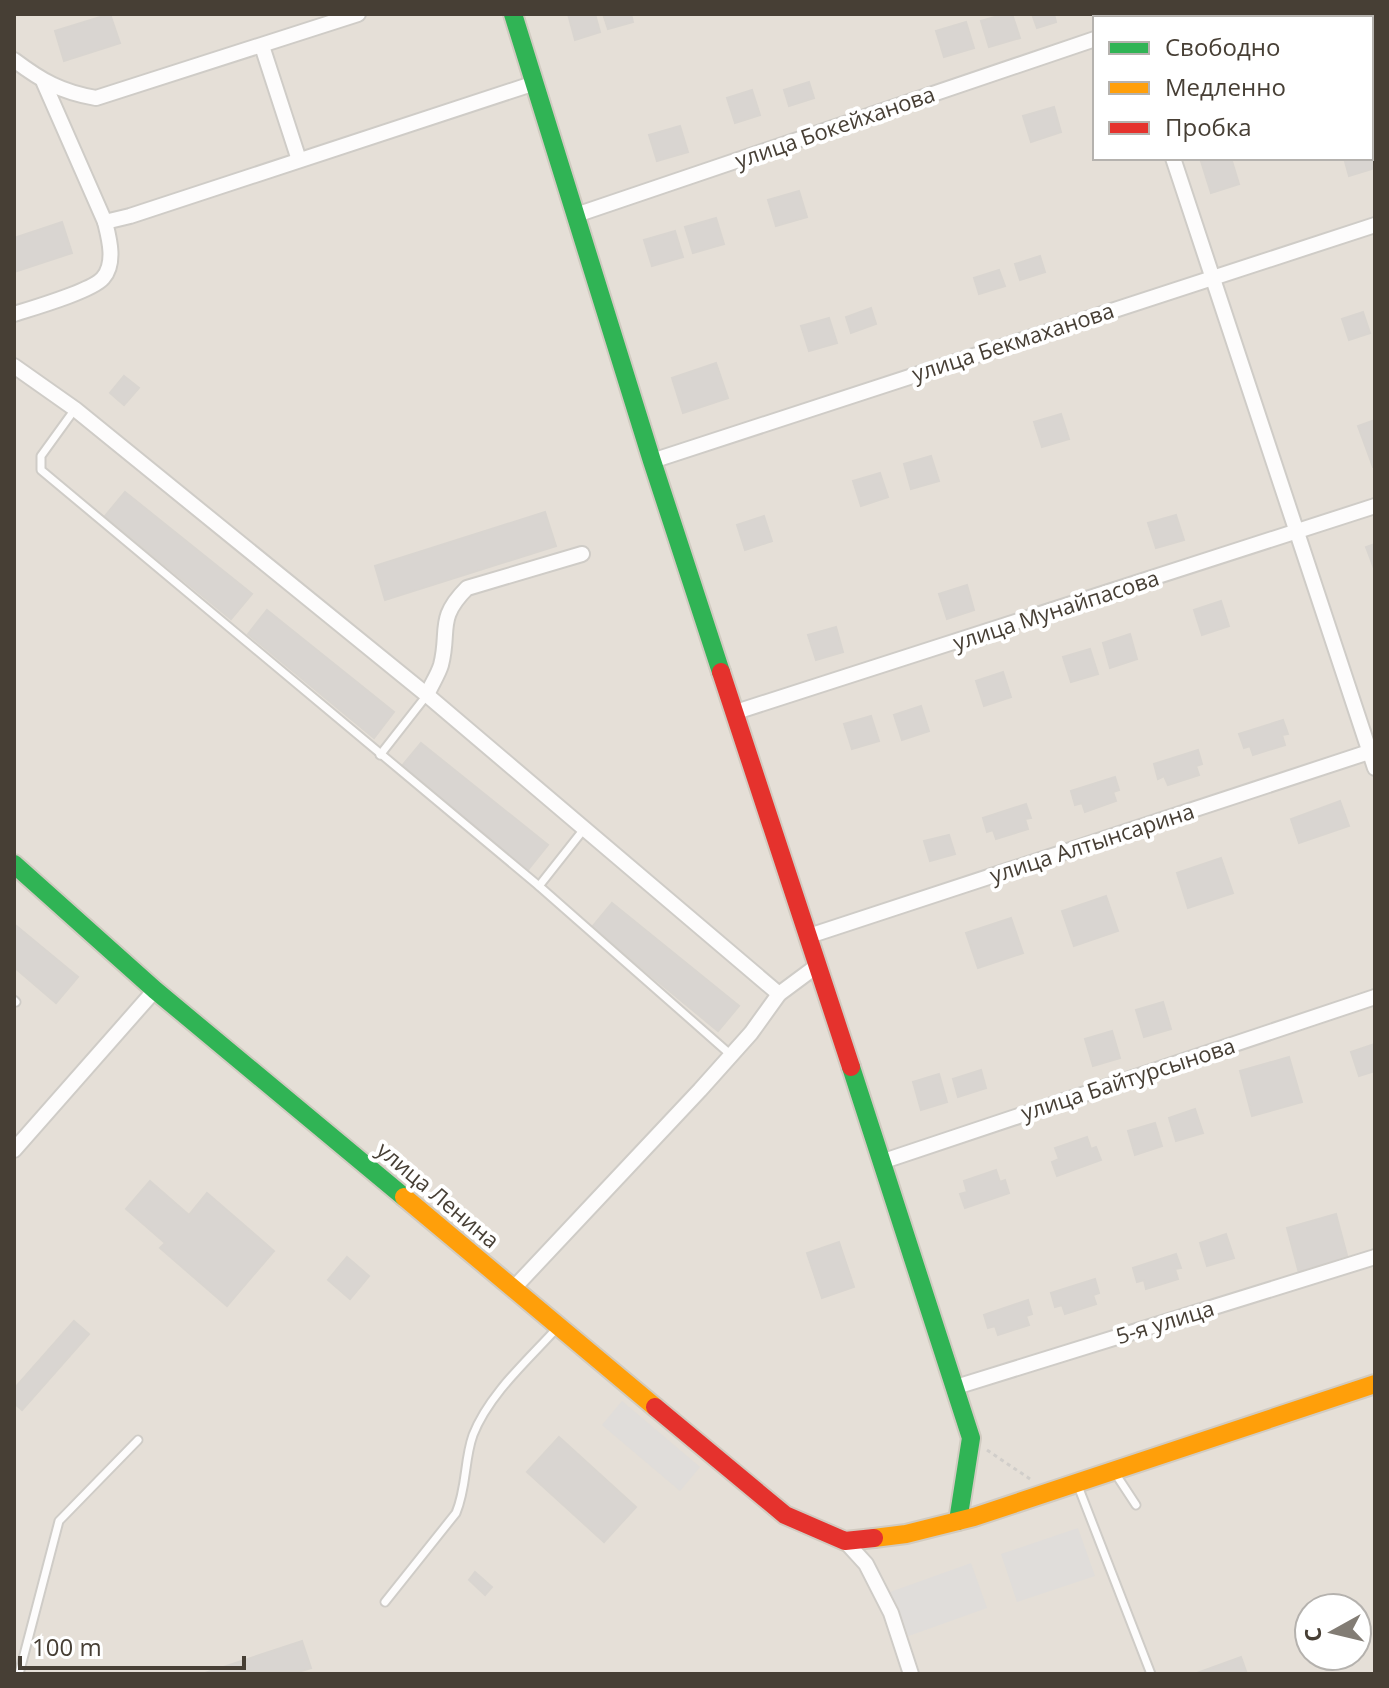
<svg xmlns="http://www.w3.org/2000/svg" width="1389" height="1688" font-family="'Open Sans',sans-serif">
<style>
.residential{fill:#e5dfd7;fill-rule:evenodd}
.parking{fill:#e0ddda}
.building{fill:#d9d5d1;stroke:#d9d5d0;stroke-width:2}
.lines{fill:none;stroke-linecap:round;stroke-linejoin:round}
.lane-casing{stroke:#cfccc7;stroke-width:11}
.street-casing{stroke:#cfccc7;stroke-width:18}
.fast-casing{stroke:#d1cbc1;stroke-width:22}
.slow-casing{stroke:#d1cbc1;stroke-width:22}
.jam-casing{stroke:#d1cbc1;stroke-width:22}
.path{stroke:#d1ceca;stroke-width:3;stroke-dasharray:4 4;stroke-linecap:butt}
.lane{stroke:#fdfcfc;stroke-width:7}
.street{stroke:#fdfcfc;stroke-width:14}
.fast{stroke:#30b455;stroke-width:18}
.slow{stroke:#ff9f0a;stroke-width:18}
.jam{stroke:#e5322d;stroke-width:18}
.labels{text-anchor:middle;stroke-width:8;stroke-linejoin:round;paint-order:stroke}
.street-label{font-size:22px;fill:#473f35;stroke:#fff}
</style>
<rect width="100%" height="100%" fill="#f1eeea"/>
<path class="residential" d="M14,14H1375V1674H14ZM1095,18H1371V158H1095ZM1309,1608H1357V1656H1309Z"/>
<g class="parking">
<polygon points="622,1401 700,1467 680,1491 602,1425"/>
<polygon points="1078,1528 1095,1576 1017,1602 1001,1554"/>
<polygon points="971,1563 987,1608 906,1637 890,1592"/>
</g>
<g class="building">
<polygon points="110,14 120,43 64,61 55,31"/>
<polygon points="568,14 595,14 600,32 575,40"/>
<polygon points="603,14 631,14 633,22 608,29"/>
<polygon points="1005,14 1012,14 1020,38 989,47 981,21"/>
<polygon points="1032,14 1054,14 1056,22 1037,28"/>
<polygon points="966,22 974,48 944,57 936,31"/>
<polygon points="809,82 814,98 789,106 784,90"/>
<polygon points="752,90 760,115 735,123 727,98"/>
<polygon points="1054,107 1061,132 1031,142 1023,116"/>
<polygon points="680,126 688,152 657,161 649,135"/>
<polygon points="1375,142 1375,168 1349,176 1344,158 1371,158 1371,143"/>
<polygon points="1200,158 1231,158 1239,184 1211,193"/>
<polygon points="799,191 807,217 776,226 768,200"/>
<polygon points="716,218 724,244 693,253 685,227"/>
<polygon points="62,222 72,253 14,272 14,238"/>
<polygon points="675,231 683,257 652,266 644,240"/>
<polygon points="1040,256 1045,272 1020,280 1015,264"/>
<polygon points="999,270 1005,286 979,294 974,278"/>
<polygon points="871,308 876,324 851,333 846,317"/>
<polygon points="1363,312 1370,333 1349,340 1342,319"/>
<polygon points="829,318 837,343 809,351 801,326"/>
<polygon points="716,363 728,398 683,413 672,378"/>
<polygon points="124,376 139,388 124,405 110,393"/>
<polygon points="1061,414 1069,439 1042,447 1034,422"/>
<polygon points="1375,420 1375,467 1373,467 1358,426"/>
<polygon points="931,456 939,481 911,489 904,464"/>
<polygon points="880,473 888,497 861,506 853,481"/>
<polygon points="125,492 252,594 231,619 105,516"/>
<polygon points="545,512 556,546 385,600 375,566"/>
<polygon points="1176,515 1184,540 1156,548 1148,523"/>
<polygon points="764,516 772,541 745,550 737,525"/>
<polygon points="1375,544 1375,571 1366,547"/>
<polygon points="967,585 974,610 947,619 939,594"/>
<polygon points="1221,601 1229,626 1202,635 1194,610"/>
<polygon points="267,610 394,712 374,738 248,634"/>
<polygon points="836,627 843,652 816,660 808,635"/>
<polygon points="1130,634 1137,659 1110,668 1103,643"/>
<polygon points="1090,649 1098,674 1071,682 1063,657"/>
<polygon points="1003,672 1011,697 984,706 976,681"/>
<polygon points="921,706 929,731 902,740 894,715"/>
<polygon points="871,716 879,741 852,749 844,724"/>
<polygon points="1283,720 1288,734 1282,735 1285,745 1253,755 1250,746 1244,748 1239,734"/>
<polygon points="421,743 548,845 527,871 401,767"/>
<polygon points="1198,750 1202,764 1196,766 1199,775 1168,785 1164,776 1158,779 1154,764"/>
<polygon points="1115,777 1119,790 1113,792 1116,801 1085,812 1082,803 1075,805 1071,791"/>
<polygon points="1340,801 1349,826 1299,843 1291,819"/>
<polygon points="1026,804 1031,818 1025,819 1028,829 996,839 993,830 987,832 983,818"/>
<polygon points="949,835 955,854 930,861 924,841"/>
<polygon points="1221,858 1233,893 1188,908 1177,873"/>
<polygon points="1106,896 1118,931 1074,946 1062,911"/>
<polygon points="612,903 739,1006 718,1031 592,927"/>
<polygon points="1011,918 1023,953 978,968 966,933"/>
<polygon points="14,924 78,977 56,1003 14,967"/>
<polygon points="1163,1002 1171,1029 1144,1037 1136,1010"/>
<polygon points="1112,1031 1120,1058 1093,1066 1085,1039"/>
<polygon points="1375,1044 1375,1071 1359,1076 1351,1052"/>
<polygon points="1289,1057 1302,1102 1252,1116 1240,1071"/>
<polygon points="981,1070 986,1088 958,1097 953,1079"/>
<polygon points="939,1074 947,1102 921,1110 913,1082"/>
<polygon points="1195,1109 1203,1133 1176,1141 1169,1118"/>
<polygon points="1155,1123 1162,1146 1135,1155 1128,1131"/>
<polygon points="1087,1137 1091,1149 1096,1147 1101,1160 1057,1176 1052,1162 1059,1159 1055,1148"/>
<polygon points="996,1170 1000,1182 1005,1180 1009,1193 965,1208 960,1194 967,1192 964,1181"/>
<polygon points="150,1181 189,1215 207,1193 274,1251 227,1306 160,1248 165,1243 126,1209"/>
<polygon points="1336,1214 1348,1259 1299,1273 1287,1228"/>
<polygon points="1226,1234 1234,1258 1207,1266 1200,1243"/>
<polygon points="839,1242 854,1287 822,1298 807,1253"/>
<polygon points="1176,1254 1181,1268 1175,1269 1178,1279 1146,1289 1144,1280 1137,1282 1133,1268"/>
<polygon points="347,1257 369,1276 350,1299 328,1280"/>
<polygon points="1095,1279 1099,1293 1093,1295 1096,1304 1065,1314 1062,1305 1055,1307 1051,1293"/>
<polygon points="1028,1300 1032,1314 1026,1316 1029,1325 998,1335 995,1326 988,1328 984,1315"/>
<polygon points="74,1321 89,1334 22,1410 14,1403 14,1389"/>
<polygon points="559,1437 636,1507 604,1542 527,1472"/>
<polygon points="475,1572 492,1587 485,1595 469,1580"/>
<polygon points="302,1641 311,1668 292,1674 202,1674"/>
<polygon points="1241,1657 1247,1674 1197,1674 1197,1673"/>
</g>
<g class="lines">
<defs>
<g id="lane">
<polyline points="75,409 41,456 41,470 539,886 731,1055"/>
<polyline points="380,755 427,695"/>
<polyline points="539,886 584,829"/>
<polyline points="14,1000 16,1002"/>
<polyline points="1115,1473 1136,1505"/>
<polyline points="1078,1486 1151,1674"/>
<path d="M385,1602L456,1513C467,1487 464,1460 473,1435C489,1394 528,1360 557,1328"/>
<polyline points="19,1674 59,1521 138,1440"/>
</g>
<g id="street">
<polyline points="1125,14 1126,18"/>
<polyline points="1157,18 1168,14"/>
<polyline points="262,46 299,160"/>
<path d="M14,60C42,81 61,92 96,98L358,14"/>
<polyline points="44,83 105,222 130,216 535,83"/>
<polyline points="1173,158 1375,768"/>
<polyline points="576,215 1095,39"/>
<path d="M14,314C33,308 92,291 103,278C116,263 109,238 105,222"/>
<polyline points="14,366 75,409 427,695 779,994"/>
<polyline points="652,461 1375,225"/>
<path d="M427,695C431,685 438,675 441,665C450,630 436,619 467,588L582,554"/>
<polyline points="736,712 1375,506"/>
<polyline points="809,936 1375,750"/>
<polyline points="14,1150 155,990"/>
<polyline points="881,1162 1375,997"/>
<polyline points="513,1289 700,1090 751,1033 779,994 818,965"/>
<polyline points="956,1387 1375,1257"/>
<polyline points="845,1541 866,1564 891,1613 911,1674"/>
</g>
<g id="fast">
<polyline points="513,14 652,461 721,672"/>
<polyline points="14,864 155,990 404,1197"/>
<polyline points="851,1067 971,1438 958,1521"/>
</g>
<g id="slow">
<polyline points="404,1197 655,1407"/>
<polyline points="874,1538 906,1534 974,1517 1375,1384"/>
</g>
<g id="jam">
<polyline points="721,672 851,1067"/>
<polyline points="655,1407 785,1515 845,1541 874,1538"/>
</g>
</defs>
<use href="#lane" class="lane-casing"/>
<use href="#street" class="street-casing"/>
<use href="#fast" class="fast-casing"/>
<use href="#slow" class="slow-casing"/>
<use href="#jam" class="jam-casing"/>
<polyline class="path" points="987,1450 1030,1479"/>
<use href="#lane" class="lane"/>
<use href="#street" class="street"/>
<use href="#fast" class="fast"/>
<use href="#slow" class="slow"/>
<use href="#jam" class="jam"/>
</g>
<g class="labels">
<g class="street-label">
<text transform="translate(835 127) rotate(-19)" y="8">улица Бокейханова</text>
<text transform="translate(1013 342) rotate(-18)" y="8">улица Бекмаханова</text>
<text transform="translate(1056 610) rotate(-18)" y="8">улица Мунайпасова</text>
<text transform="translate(1092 843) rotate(-18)" y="8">улица Алтынсарина</text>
<text transform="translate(1128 1079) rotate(-18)" y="8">улица Байтурсынова</text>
<text transform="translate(438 1195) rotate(40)" y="8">улица Ленина</text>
<text transform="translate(1165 1322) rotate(-17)" y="8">5-я улица</text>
</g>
</g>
<rect width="1389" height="1688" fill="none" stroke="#473f35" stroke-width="32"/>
<rect x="1093" y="16" width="280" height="144" fill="#ffffff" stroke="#b5b2ae" stroke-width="2"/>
<rect x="1109" y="42" width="40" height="12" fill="#30b455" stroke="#b5b2ae" stroke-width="2"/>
<text x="1165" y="56" font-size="24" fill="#473f35">Свободно</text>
<rect x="1109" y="82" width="40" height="12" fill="#ff9f0a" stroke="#b5b2ae" stroke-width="2"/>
<text x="1165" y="96" font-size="24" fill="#473f35">Медленно</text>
<rect x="1109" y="122" width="40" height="12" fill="#e5322d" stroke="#b5b2ae" stroke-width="2"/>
<text x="1165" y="136" font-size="24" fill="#473f35">Пробка</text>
<g transform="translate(1333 1632) rotate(262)"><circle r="38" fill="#ffffff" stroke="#b5b2ae" stroke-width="2"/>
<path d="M0-6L14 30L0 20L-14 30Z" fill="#827c74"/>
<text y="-12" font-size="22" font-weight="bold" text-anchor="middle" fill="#473f35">С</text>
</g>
<path d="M20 1656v12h224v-12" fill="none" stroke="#473f35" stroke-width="4"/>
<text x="32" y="1656" font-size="24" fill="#473f35" stroke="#ffffff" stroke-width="6" paint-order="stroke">100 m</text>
</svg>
